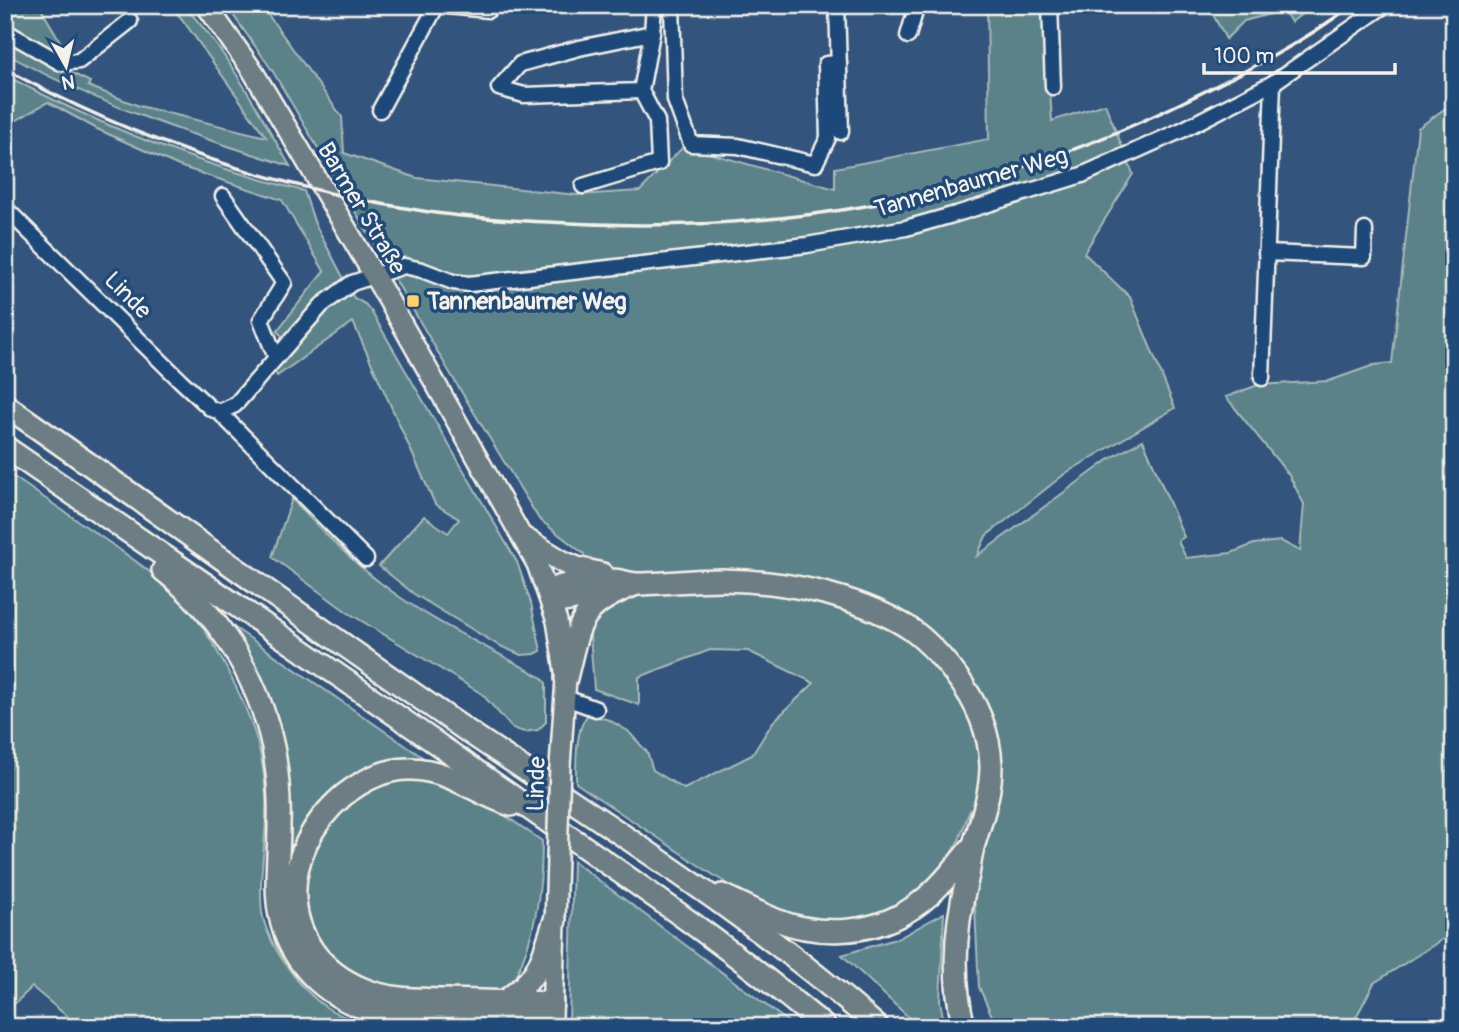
<svg xmlns="http://www.w3.org/2000/svg" width="1459" height="1032" font-family="Pangolin,sans-serif">
<style>
.green{fill:#5a8288;stroke:#a7bab8;stroke-width:2}
.lines{fill:none;stroke-linecap:round;stroke-linejoin:round}
.minor-casing{stroke:#f4f1e8;stroke-width:19}
.major-casing{stroke:#f4f1e8;stroke-width:24}
.highway-casing{stroke:#f4f1e8;stroke-width:26}
.minor{stroke:#1f4a7a;stroke-width:14}
.major{stroke:#6c7e84;stroke-width:19}
.highway{stroke:#6c7e84;stroke-width:21}
.rail{stroke:#f4f1e8;stroke-width:3.5}
.major-bridge-casing{stroke:#f4f1e8;stroke-width:24;stroke-linecap:butt}
.major-bridge{stroke:#6c7e84;stroke-width:19}
.poi-dot{fill:#ffd166;stroke:#1f4a7a;stroke-width:2.5}
.labels{text-anchor:middle;stroke-width:7;stroke-linejoin:round;paint-order:stroke}
.street-label{font-size:24px;fill:#f4f1e8;stroke:#1f4a7a}
.poi-label{font-size:24px;font-weight:bold;fill:#f4f1e8;stroke:#1f4a7a;text-anchor:start}
</style>
<rect width="100%" height="100%" fill="#33547d"/>
<filter id="ink" filterUnits="userSpaceOnUse"><feTurbulence type="fractalNoise" baseFrequency=".0143" numOctaves="2"/><feDisplacementMap in="SourceGraphic" scale="14" xChannelSelector="R" yChannelSelector="G"/><feConvolveMatrix kernelMatrix="1 2 1 2 8 2 1 2 1" color-interpolation-filters="sRGB"/></filter>
<g filter="url(#ink)">
<g class="green">
<polygon points="5,5 39,5 64,48 57,54 5,23"/>
<path d="M169,5H183C228,51 258,111 290,166C192,135 95,104 5,53V39L46,64L52,63L90,82L88,86L139,106L266,137L182,19Z"/>
<path d="M226,5H261L342,117L344,153L417,178L577,195L640,191L684,146L835,189V168L989,139L987,5H1044L1052,121L1105,104L1133,174L1084,253L1130,297L1175,408L1066,473L986,536L977,556L1111,458L1143,440L1184,537L1178,541L1186,558L1231,553L1254,544L1281,541L1300,551L1304,504L1289,475L1226,397L1258,385L1329,381L1374,365L1392,363L1418,128L1454,102V932L1374,983L1351,1027H997L979,987L970,811C965,820 963,831 959,840C949,859 934,877 919,891C908,902 893,909 878,914C802,941 733,888 673,848C641,826 608,805 576,783C576,765 575,726 589,714L609,720L628,731L647,752L653,770L684,789L752,755L773,722L814,683L748,651L710,650L639,677V705L594,689L584,554L539,519L456,383L272,70Z"/>
<polygon points="1208,5 1314,5 1291,22 1281,6 1270,14 1244,21 1226,39"/>
<path d="M5,75C100,126 199,165 304,191L315,224L354,298L365,304L371,311L517,562L531,603L541,651L535,654L521,655L498,645L414,594L379,566L424,516L448,533L459,519L435,504L353,322L277,376L275,372L282,336L277,331L324,271L282,200L179,166L97,129L48,102L5,127Z"/>
<path d="M5,471C36,492 66,513 97,534C144,567 182,590 212,642C234,680 257,725 263,769C265,783 267,798 266,812C266,845 258,879 262,912C267,944 300,990 326,1007C341,1017 358,1022 375,1027H62L69,1018L32,987L5,1013Z"/>
<path d="M292,499C323,533 356,566 394,593C440,626 493,649 542,678L546,683V722L538,730L524,732L512,728L482,694L347,612L272,557Z"/>
<polygon points="212,612 431,763 413,762 307,827 296,933 397,1009 291,935 284,789"/>
<path d="M405,775L474,794L542,841C542,886 536,935 516,975L520,983L499,993L408,991L365,982L320,950L301,903L312,846L341,807L381,780Z"/>
<polygon points="573,861 795,1027 658,1027 657,1025 569,1022"/>
<polygon points="944,913 940,1001 945,1027 919,1027 842,955 899,938"/>
</g>
<g class="lines">
<defs>
<g id="minor">
<polyline points="672,5 675,100 691,144 738,146 815,164 828,138 826,64 839,63"/>
<polyline points="837,5 841,132"/>
<polyline points="1050,5 1053,87"/>
<polyline points="5,31 61,63 79,61 130,21"/>
<polyline points="652,33 579,48 520,64 499,88 524,95 641,91 652,33 654,5"/>
<polyline points="908,36 917,5"/>
<polyline points="380,110 437,5 488,10 490,5"/>
<polyline points="583,186 659,163 657,121 641,91"/>
<polyline points="223,196 284,283 261,320 276,358"/>
<polyline points="5,208 180,380 210,408 219,412 366,559"/>
<polyline points="1266,253 1364,257 1365,230"/>
<polyline points="1262,378 1273,83"/>
<polyline points="219,412 235,405 322,305 352,283 404,266 422,270 453,282 469,284 807,245 906,228 956,214 1082,175 1182,130 1273,83 1385,5"/>
<polyline points="566,698 596,709"/>
</g>
<g id="major">
<polyline points="206,5 252,70 300,150 389,301 537,564 557,621 566,678 560,766"/>
<polyline points="552,1019 557,859"/>
</g>
<g id="highway">
<path d="M5,405C158,512 309,622 463,728C603,823 750,914 878,1027"/>
<path d="M5,447C179,567 355,685 527,807C628,878 731,947 825,1027"/>
<polyline points="525,539 563,562 577,568 602,574"/>
<path d="M163,570C219,614 258,677 273,747C278,773 280,799 279,826C279,856 274,886 280,916C288,956 318,990 356,1005C383,1014 412,1015 440,1016C477,1018 514,1019 551,1019"/>
<path d="M548,590C569,584 589,579 611,580C622,580 632,585 642,584C669,583 696,580 722,580C784,581 852,594 906,626C925,638 941,656 955,674C976,701 990,732 991,766C991,793 982,818 974,844C971,853 970,864 968,875C955,925 951,976 964,1027"/>
<polyline points="552,603 607,594"/>
<path d="M566,678C580,623 577,607 634,585"/>
<path d="M511,805C477,794 449,770 412,769C387,768 363,780 344,795C276,852 275,952 363,989C388,1000 419,999 446,1000C482,1001 517,1002 552,1003"/>
<path d="M722,895C740,903 758,913 776,920C817,936 867,935 906,912C933,897 952,871 971,848"/>
<path d="M503,1002C541,977 541,960 555,920"/>
</g>
</defs>
<use href="#minor" class="minor-casing"/>
<use href="#major" class="major-casing"/>
<use href="#highway" class="highway-casing"/>
<use href="#minor" class="minor"/>
<use href="#major" class="major"/>
<use href="#highway" class="highway"/>
<path class="rail" d="M5,69C136,141 281,190 429,212C468,218 509,220 549,222C774,236 983,201 1185,101C1242,73 1302,44 1352,5"/>
<defs>
<polyline id="major-bridge" points="557,859 560,766"/>
</defs>
<use href="#major-bridge" class="major-bridge-casing"/>
<use href="#major-bridge" class="major-bridge"/>
</g>
</g>
<rect class="poi-dot" x="406" y="294" width="14" height="14" rx="3.5"/>
<g class="labels">
<g class="street-label">
<text transform="translate(971 182) rotate(-16)" y="8">Tannenbaumer Weg</text>
<text transform="translate(362 208) rotate(59)" y="8">Barmer Straße</text>
<text transform="translate(128 295) rotate(45)" y="8">Linde</text>
<text transform="translate(536 784) rotate(-88)" y="8">Linde</text>
</g>
<g class="poi-label">
<text x="427" y="309">Tannenbaumer Weg</text>
</g>
</g>
<rect width="1459" height="1032" fill="none" stroke="#1f4a7a" stroke-width="28"/>
<rect x="14" y="14" width="1431" height="1004" fill="none" stroke="#f4f1e8" stroke-width="2.5" filter="url(#ink)"/>
<g transform="translate(66 66) rotate(172)" stroke="#1f4a7a" stroke-width="5" paint-order="stroke">
<path d="M0-5L12 26L0 18L-12 26Z" fill="#f4f1e8"/>
<text y="-10" font-size="19" font-weight="bold" text-anchor="middle" fill="#f4f1e8">N</text>
</g>
<path d="M1204 63v10h191v-10" fill="none" stroke="#f4f1e8" stroke-width="3.5"/>
<text x="1214" y="63" font-size="21" fill="#f4f1e8" stroke="#1f4a7a" stroke-width="5" paint-order="stroke">100 m</text>
</svg>
